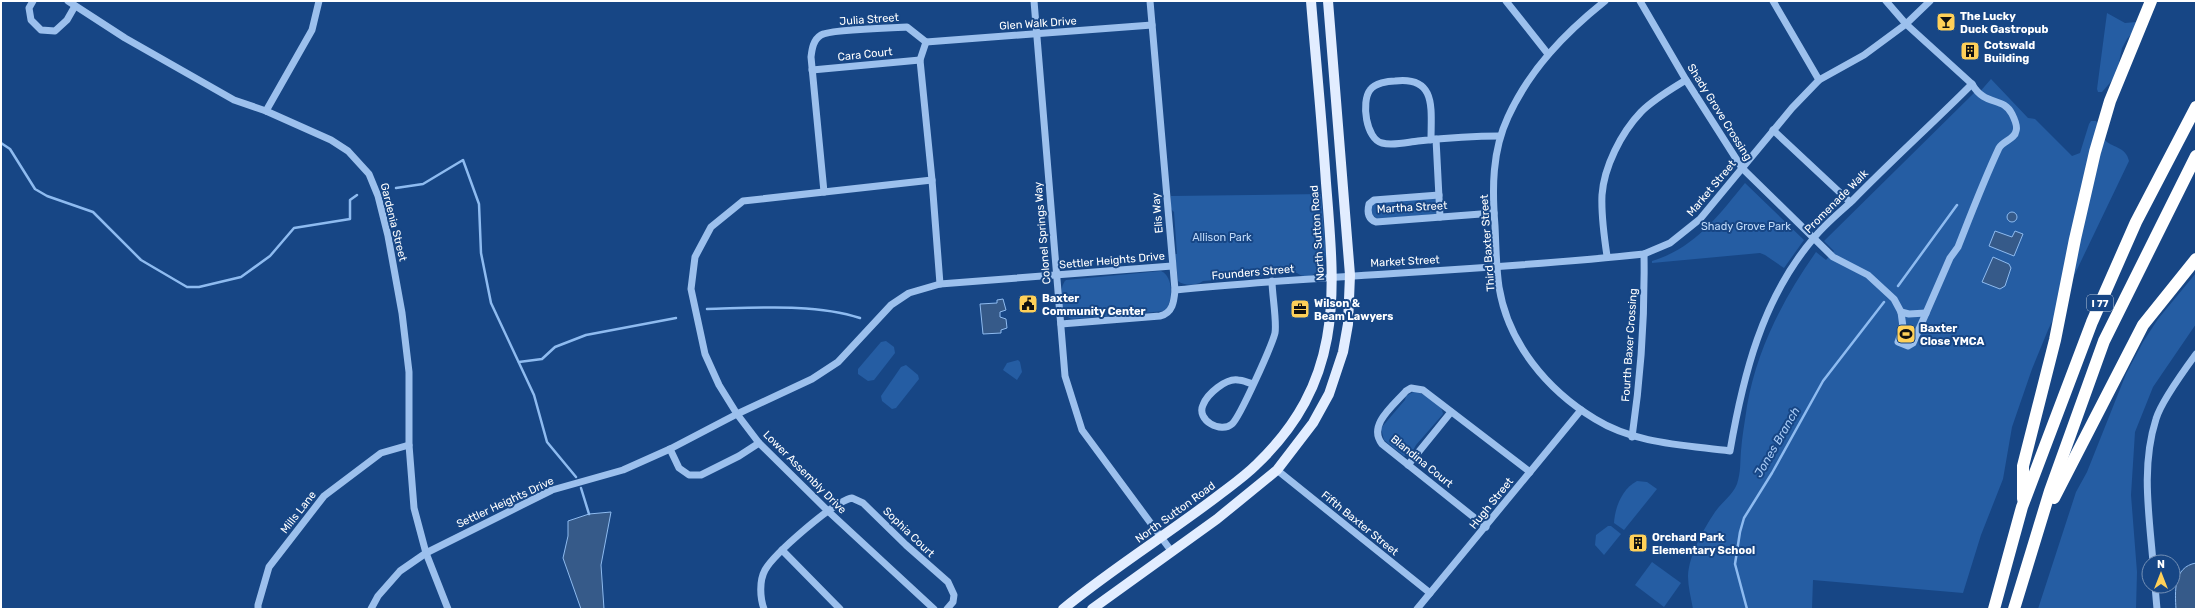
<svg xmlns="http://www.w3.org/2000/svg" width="2197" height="610" font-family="Rubik,sans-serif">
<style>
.green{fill:#255da3}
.water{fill:#365a89;stroke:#8ebbf0}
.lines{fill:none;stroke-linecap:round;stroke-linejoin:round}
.stream{stroke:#8ebbf0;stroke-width:2.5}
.minor{stroke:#9cc0ed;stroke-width:7}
.major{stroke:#e2edff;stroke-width:10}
.highway{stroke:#fff;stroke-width:12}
.labels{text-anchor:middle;stroke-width:4;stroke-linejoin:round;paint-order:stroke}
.shield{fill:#174685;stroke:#b9c8da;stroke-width:1}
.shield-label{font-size:10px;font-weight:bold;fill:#fff}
.poi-label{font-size:11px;font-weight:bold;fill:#fff;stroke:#174685;text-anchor:start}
.street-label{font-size:11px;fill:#fff;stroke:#174685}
.park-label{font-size:11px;fill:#c1dbfa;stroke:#174685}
.water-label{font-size:12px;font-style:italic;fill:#a7caf5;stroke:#174685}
</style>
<rect width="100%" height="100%" fill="#174685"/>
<g class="green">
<polygon points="2107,13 2125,23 2136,22 2141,23 2127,39 2122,48 2116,76 2102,92 2098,92 2097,89"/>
<path d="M1991,79L2028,118L2035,119L2072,156L2080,153L2089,124L2091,121H2096C2099,126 2100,134 2104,139C2111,148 2126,146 2129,161L2048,330L2032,369L2012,427L2003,479L1981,535L1963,593L1813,580L1812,609H1693C1691,598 1688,587 1688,576C1689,555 1703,530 1715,512C1722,502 1732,496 1737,484C1741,472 1740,462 1741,451C1742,436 1745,421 1747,406C1757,349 1783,299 1816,252L1826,260L1834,251L1824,241L1976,91L1978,94Z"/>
<path d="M1745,183L1804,240L1784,268L1765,255L1760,253L1652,263V261C1695,248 1718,216 1745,183Z"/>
<path d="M1321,194L1326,255C1325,268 1311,283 1297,273L1203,281C1196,286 1184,286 1178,281L1175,254H1177L1174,212L1171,209V196Z"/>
<polygon points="1436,198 1436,214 1377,219 1370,212 1373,203"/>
<path d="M1161,271C1174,277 1173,301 1165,311L1073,319C1059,318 1058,287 1066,280Z"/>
<polygon points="2196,273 2196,324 2153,387 2135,432 2131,495 2137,572 2136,609 2038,609 2076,492 2087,472 2126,374 2143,342 2158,319"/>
<polygon points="886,341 894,347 895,353 874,380 868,381 858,374 858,369 881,342"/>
<polygon points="1018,360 1020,362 1022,372 1017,380 1003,370 1007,363"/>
<polygon points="906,365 918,375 919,379 896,408 892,409 882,401 881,396 901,367"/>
<path d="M1415,391C1424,394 1443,404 1443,414L1416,445L1411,454L1404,456L1384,440L1381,428L1405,400L1406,396Z"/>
<path d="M1637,481L1647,482L1657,489L1624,530L1614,523C1615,507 1622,489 1637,481Z"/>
<polygon points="1608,526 1611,526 1621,534 1604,555 1595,545 1596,535"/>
<polygon points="1652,562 1681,583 1664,607 1635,585"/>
</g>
<g class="water">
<circle cx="2012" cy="217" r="5"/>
<polygon points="1995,231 2012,237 2015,231 2023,234 2014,256 1989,246"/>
<polygon points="1993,257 2009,264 2011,268 2005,286 2000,289 1982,282"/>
<polygon points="1003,299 1006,310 1000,312 1000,317 1006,319 1007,328 1001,330 1001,333 983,334 980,304 997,303 997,300"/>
<polygon points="611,512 601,565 604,609 581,609 563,558 568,536 568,521 589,514"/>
<path d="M2196,563V609H2176C2175,592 2173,567 2196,563Z"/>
</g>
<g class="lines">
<g class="stream">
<polyline points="1,143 10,149 35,189 47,196 93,212 141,260 187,287 199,287 241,277 270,256 294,228 350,219 350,200 357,195"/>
<polyline points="396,188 423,184 463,160 479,204 481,253 491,303 534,395 547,442 576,477"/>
<polyline points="1898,286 1957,205"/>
<path d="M707,309C754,308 815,303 860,318"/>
<polyline points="519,362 542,359 555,347 586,335 676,318"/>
<polyline points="581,488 589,514"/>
<polyline points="1747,609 1735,564 1740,532 1744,518 1772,473 1823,381 1884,302"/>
</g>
<g class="minor">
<polyline points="33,1 29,8 31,20 41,30 55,31 67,20 75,6"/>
<polyline points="68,1 125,38 234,100 266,111 331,140 348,151 369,174 378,196 388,236 402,313 409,372 409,445 414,508 426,553 448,609"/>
<polyline points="1034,1 1065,376 1082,430 1172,552"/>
<polyline points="1506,1 1548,54"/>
<path d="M1605,1C1565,33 1530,69 1508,117C1492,151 1492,189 1495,226C1496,246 1496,267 1499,287C1508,343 1547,390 1595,419C1635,444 1685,445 1730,451C1743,376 1762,299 1813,239C1824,225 1839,213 1852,201C1891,161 1932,124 1972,84"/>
<path d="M1640,1L1686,80L1742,168L1833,257L1868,275L1894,299L1901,312L1903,327L1898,342L1908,346L1913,343L1950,258L1958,247C1971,214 1984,180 1999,148C2003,141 2015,139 2016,131C2018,126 2014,118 2012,114C2003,96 1985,107 1972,84L1906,24L1886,1"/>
<polyline points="1773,1 1819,80"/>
<polyline points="926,42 920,60 932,180 940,284"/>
<polyline points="926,42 1152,25"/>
<polyline points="812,70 920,60"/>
<polyline points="266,111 312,30 319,1"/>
<polyline points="1773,130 1850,202"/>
<polyline points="1436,139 1440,217"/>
<path d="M1431,140C1431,109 1437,76 1395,81C1388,81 1375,83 1370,90C1361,102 1366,139 1382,143C1393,146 1408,142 1418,141C1446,138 1473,136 1500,136"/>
<polyline points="932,180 743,201 711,227 695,257 691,289 705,354 719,385 737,414 759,443 828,511 934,609"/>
<path d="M824,192L811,57C812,49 813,40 821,35C830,29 893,28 907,27L926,42"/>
<path d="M1439,195L1374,200L1369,204C1367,212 1368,219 1376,222L1494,213"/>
<path d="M1607,256C1604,236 1601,216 1602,195C1604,167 1621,133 1641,112C1654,99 1670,90 1686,80"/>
<path d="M1175,290C1331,274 1488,271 1644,254L1670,243L1700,219L1792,108L1819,80L1864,55L1906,24L1930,1"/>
<polyline points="1901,312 1909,314 1926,313"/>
<path d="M1061,324L1160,316C1173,313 1174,301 1175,290L1150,1"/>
<path d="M1253,384C1248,383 1243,380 1238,380C1226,378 1207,394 1203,405C1196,420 1221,434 1232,424C1240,417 1272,345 1275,333C1277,321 1272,294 1272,281"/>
<path d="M1632,437C1641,376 1645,315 1644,254"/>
<polyline points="670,449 679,468 689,475 701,475 739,456 759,443"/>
<polyline points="1408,465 1451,412"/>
<polyline points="1277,470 1430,593"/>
<path d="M1486,527L1382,444C1367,425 1394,405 1406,391L1411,388L1423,390L1530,472"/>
<polyline points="782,550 840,609"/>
<path d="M2153,562C2149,514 2141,466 2156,419C2161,402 2185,369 2196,354"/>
<polyline points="2155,586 2157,609"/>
<polyline points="258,609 258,605 269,567 324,496 381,453 409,445"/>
<polyline points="371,609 378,596 400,571 426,553 552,490 623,470 670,449 737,414 812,379 838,362 891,305 909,293 940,284 1172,266"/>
<path d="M764,609C760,598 759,581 765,570C774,554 834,501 852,498L863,503L906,545L948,582L954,595L953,602L947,609"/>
<polyline points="1417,609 1581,410"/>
</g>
<g class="major">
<path d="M1063,609C1113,568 1168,534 1219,495C1232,485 1245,476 1256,465C1345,380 1335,294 1326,183C1322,122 1316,62 1311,1"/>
<polyline points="1092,609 1217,519 1277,470 1313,423 1329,394 1343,352 1348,324 1350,275 1328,1"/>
</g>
<g class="highway">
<polyline points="2054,498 2143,325 2196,259"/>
<polyline points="2023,499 2023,466 2055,340 2075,239 2095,152 2110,101 2151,1"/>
<polyline points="1994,609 2022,507 2092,322 2136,222 2196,107"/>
<polyline points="2014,609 2050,491 2104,341 2196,156"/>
</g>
</g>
<defs>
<symbol id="bar-square" viewBox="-11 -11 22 22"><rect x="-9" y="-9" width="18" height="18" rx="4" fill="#ffd058" stroke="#174685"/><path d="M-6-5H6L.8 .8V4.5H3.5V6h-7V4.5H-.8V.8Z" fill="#111"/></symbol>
<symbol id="building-square" viewBox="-11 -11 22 22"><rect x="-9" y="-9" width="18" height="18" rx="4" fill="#ffd058" stroke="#174685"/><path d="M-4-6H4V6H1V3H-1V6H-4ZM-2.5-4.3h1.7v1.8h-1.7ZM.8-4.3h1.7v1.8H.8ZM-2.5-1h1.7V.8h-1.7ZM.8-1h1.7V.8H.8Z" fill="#111"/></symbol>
<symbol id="civic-square" viewBox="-11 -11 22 22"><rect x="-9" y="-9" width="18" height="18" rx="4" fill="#ffd058" stroke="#174685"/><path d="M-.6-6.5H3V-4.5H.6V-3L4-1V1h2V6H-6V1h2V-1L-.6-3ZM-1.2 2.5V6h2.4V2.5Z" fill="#111"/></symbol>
<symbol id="office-square" viewBox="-11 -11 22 22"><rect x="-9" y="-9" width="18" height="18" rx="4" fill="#ffd058" stroke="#174685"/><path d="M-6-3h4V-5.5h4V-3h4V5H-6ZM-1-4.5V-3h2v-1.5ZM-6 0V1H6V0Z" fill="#111"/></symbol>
<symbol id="stadium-square" viewBox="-11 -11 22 22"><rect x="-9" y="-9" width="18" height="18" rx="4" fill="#ffd058" stroke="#174685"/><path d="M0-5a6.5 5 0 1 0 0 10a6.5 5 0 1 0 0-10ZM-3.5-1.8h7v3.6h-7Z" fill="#111"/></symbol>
</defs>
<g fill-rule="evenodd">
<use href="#bar-square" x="1935" y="11" width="22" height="22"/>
<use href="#building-square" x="1959" y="40" width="22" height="22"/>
<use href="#civic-square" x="1017" y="293" width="22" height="22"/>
<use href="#office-square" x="1289" y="298" width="22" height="22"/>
<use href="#stadium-square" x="1895" y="323" width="22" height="22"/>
<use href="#building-square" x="1627" y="532" width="22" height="22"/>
</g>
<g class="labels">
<rect class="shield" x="2087" y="295" width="26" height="16" rx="3"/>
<g class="shield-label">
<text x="2100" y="307">I 77</text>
</g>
<g class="poi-label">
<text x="1960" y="20">The Lucky<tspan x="1960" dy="13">Duck Gastropub</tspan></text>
<text x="1984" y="49">Cotswald<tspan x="1984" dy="13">Building</tspan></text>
<text x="1042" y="302">Baxter<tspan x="1042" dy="13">Community Center</tspan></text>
<text x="1314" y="307">Wilson &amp;<tspan x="1314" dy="13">Beam Lawyers</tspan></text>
<text x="1920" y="332">Baxter<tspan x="1920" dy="13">Close YMCA</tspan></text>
<text x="1652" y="541">Orchard Park<tspan x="1652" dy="13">Elementary School</tspan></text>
</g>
<g class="street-label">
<text transform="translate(869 19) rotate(-4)" y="4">Julia Street</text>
<text transform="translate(1038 23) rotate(-4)" y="4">Glen Walk Drive</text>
<text transform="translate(865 54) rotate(-6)" y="4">Cara Court</text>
<text transform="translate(1720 112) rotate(58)" y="4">Shady Grove Crossing</text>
<text transform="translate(1711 188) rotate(-50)" y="4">Market Street</text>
<text transform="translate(1836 201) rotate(-45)" y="4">Promenade Walk</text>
<text transform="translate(1412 207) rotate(-3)" y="4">Martha Street</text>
<text transform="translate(1157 213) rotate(-95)" y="4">Elis Way</text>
<text transform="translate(394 222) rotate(76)" y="4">Gardenia Street</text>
<text transform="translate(1042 233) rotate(-95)" y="4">Colonel Springs Way</text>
<text transform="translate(1317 233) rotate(-94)" y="4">North Sutton Road</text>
<text transform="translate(1487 243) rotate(-94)" y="4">Third Baxter Street</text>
<text transform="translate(1112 260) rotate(-5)" y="4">Settler Heights Drive</text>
<text transform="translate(1405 261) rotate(-3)" y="4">Market Street</text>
<text transform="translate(1253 272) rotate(-5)" y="4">Founders Street</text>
<text transform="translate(1629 345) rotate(-86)" y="4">Fourth Baxer Crossing</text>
<text transform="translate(1422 461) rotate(39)" y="4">Blandina Court</text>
<text transform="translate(805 472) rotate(45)" y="4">Lower Assembly Drive</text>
<text transform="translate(505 502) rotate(-25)" y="4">Settler Heights Drive</text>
<text transform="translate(1491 503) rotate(-51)" y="4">Hugh Street</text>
<text transform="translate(298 512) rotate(-52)" y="4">Mills Lane</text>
<text transform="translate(1175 512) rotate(-36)" y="4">North Sutton Road</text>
<text transform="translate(1360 523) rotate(39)" y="4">Fifth Baxter Street</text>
<text transform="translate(909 532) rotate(44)" y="4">Sophia Court</text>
</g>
<g class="park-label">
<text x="1746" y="230">Shady Grove Park</text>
<text x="1222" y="241">Allison Park</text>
</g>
<g class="water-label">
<text transform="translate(1777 442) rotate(-60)" y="4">Jones Branch</text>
</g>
</g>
<rect width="2197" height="610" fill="none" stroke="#ffffff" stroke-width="4"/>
<g transform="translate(2161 574)"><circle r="19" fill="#174685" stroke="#7490b6"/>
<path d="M0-3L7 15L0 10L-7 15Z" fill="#ffd058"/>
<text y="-6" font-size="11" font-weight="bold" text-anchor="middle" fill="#ffffff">N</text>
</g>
</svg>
